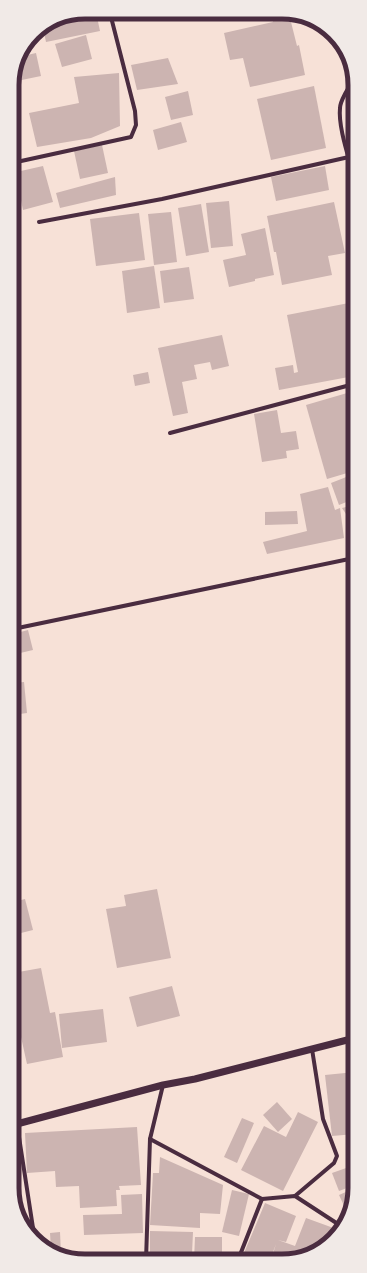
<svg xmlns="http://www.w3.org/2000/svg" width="367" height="1273" font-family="Quicksand,sans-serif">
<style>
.building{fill:#ccb4b1}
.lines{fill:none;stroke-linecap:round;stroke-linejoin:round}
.minor{stroke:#4a2c40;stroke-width:4}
.tertiary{stroke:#4a2c40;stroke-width:7}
.rim{fill:none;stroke:#4a2c40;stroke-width:5}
</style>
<rect width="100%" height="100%" fill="#f7e1d7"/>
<g class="building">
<polygon points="250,14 227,20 226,15"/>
<polygon points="271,14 289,14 297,46 299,45 305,75 250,87 243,58 230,60 224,33 273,22"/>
<polygon points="57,17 97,17 100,31 46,42 43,27"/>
<polygon points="86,35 92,59 62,67 55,44"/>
<polygon points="36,53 41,76 12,82 23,56"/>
<polygon points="168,58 178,84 137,90 131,65"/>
<polygon points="119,73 120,126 91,138 37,147 29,113 79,103 74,77"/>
<polygon points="314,86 326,148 271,160 257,99"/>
<polygon points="188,91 193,115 171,120 165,97"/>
<polygon points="181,122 187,142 158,150 153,130"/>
<polygon points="102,145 108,173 80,179 74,151"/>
<polygon points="43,166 53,202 23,210 17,181 12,182 12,173"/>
<polygon points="325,166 329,190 276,201 271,177"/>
<polygon points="115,177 116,195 60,208 56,193"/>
<polygon points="229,201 233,246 211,248 206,203"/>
<polygon points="334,202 345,253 328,256 332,275 282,285 276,252 274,252 267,216"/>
<polygon points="201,204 209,252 186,256 178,208"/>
<polygon points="171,212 177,262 154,265 148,214"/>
<polygon points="139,213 145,260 96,266 90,219"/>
<polygon points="265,228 274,275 255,279 255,281 229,287 223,260 246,255 241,234"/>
<polygon points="154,266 160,308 127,313 122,271"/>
<polygon points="189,267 194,299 164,303 160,271"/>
<polygon points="354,302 354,376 279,390 275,368 293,365 294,373 298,372 287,315"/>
<polygon points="222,335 229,366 212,370 210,362 194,365 197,379 182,382 188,413 173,416 158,348"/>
<polygon points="148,372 150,383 135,386 133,375"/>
<polygon points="354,391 354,471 327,479 306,405"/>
<polygon points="277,410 281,433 296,431 299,449 286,451 287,458 262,462 254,414"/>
<polygon points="354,474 354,499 339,505 331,483"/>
<polygon points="328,487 335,510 340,508 344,538 267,554 263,542 307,531 300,494"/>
<polygon points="354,505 354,526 342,508"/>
<polygon points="297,511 298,524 265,525 265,512"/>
<polygon points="28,630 33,650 16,654 13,641 13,634"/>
<polygon points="24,682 27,713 13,715 13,683"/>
<polygon points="157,889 171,958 117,968 106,909 126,906 124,895"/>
<polygon points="25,899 33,930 13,935 13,902"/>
<polygon points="41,968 50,1013 55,1012 63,1057 27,1064 21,1037 15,1039 13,1029 13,973"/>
<polygon points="172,986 180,1016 137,1027 129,997"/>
<polygon points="103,1009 107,1042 62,1048 59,1014"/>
<polygon points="355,1072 355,1134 332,1136 325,1075"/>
<polygon points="277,1102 292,1119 278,1132 263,1115"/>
<polygon points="298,1112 318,1122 283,1191 241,1170 264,1126 286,1137"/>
<polygon points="242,1118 254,1123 237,1163 224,1157"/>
<polygon points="137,1127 141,1185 119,1186 120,1190 116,1190 117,1206 80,1208 79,1186 56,1187 55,1171 27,1173 25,1133"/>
<polygon points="160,1157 223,1185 220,1214 200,1213 200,1228 150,1225 153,1173 159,1173"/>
<polygon points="349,1167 355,1181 355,1185 339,1191 332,1173"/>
<polygon points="355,1188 355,1193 347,1212 339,1195"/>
<polygon points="232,1190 249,1194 239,1236 222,1232"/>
<polygon points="142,1194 143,1233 84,1235 83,1215 122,1214 121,1195"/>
<polygon points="265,1203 296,1216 286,1242 278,1240 295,1246 306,1218 339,1230 337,1236 296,1260 271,1260 276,1244 270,1260 241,1260"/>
<polygon points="150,1231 193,1232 192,1254 181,1254 181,1260 150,1260"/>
<polygon points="60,1232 61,1254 51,1249 50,1233"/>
<polygon points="195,1237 222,1237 222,1254 228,1254 227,1260 194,1260"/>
</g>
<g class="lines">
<g class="minor">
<path d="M354,81C349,85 340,102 340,108C338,127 349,158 354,178"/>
<polyline points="12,163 131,137 136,125 135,111 111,17"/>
<polyline points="39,222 162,199 349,157"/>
<polyline points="170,433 354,384"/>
<polyline points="13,629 354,558"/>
<polyline points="17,1124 35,1241"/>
<polyline points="150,1139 262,1199 295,1196 341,1226"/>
<polyline points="295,1196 334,1163 337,1156 323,1119 312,1049"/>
<polyline points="146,1260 150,1139 163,1085"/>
<polyline points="238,1260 262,1199"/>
</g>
<polyline class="tertiary" points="13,1125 163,1085 195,1079 355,1038"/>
</g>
<path d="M0 0H367V1273H0ZM85 19H282A66 66 0 0 1 348 85V1188A66 66 0 0 1 282 1254H85A66 66 0 0 1 19 1188V85A66 66 0 0 1 85 19Z" fill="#f1eae7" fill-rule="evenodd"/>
<path class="rim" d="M85 19H282A66 66 0 0 1 348 85V1188A66 66 0 0 1 282 1254H85A66 66 0 0 1 19 1188V85A66 66 0 0 1 85 19Z"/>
</svg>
